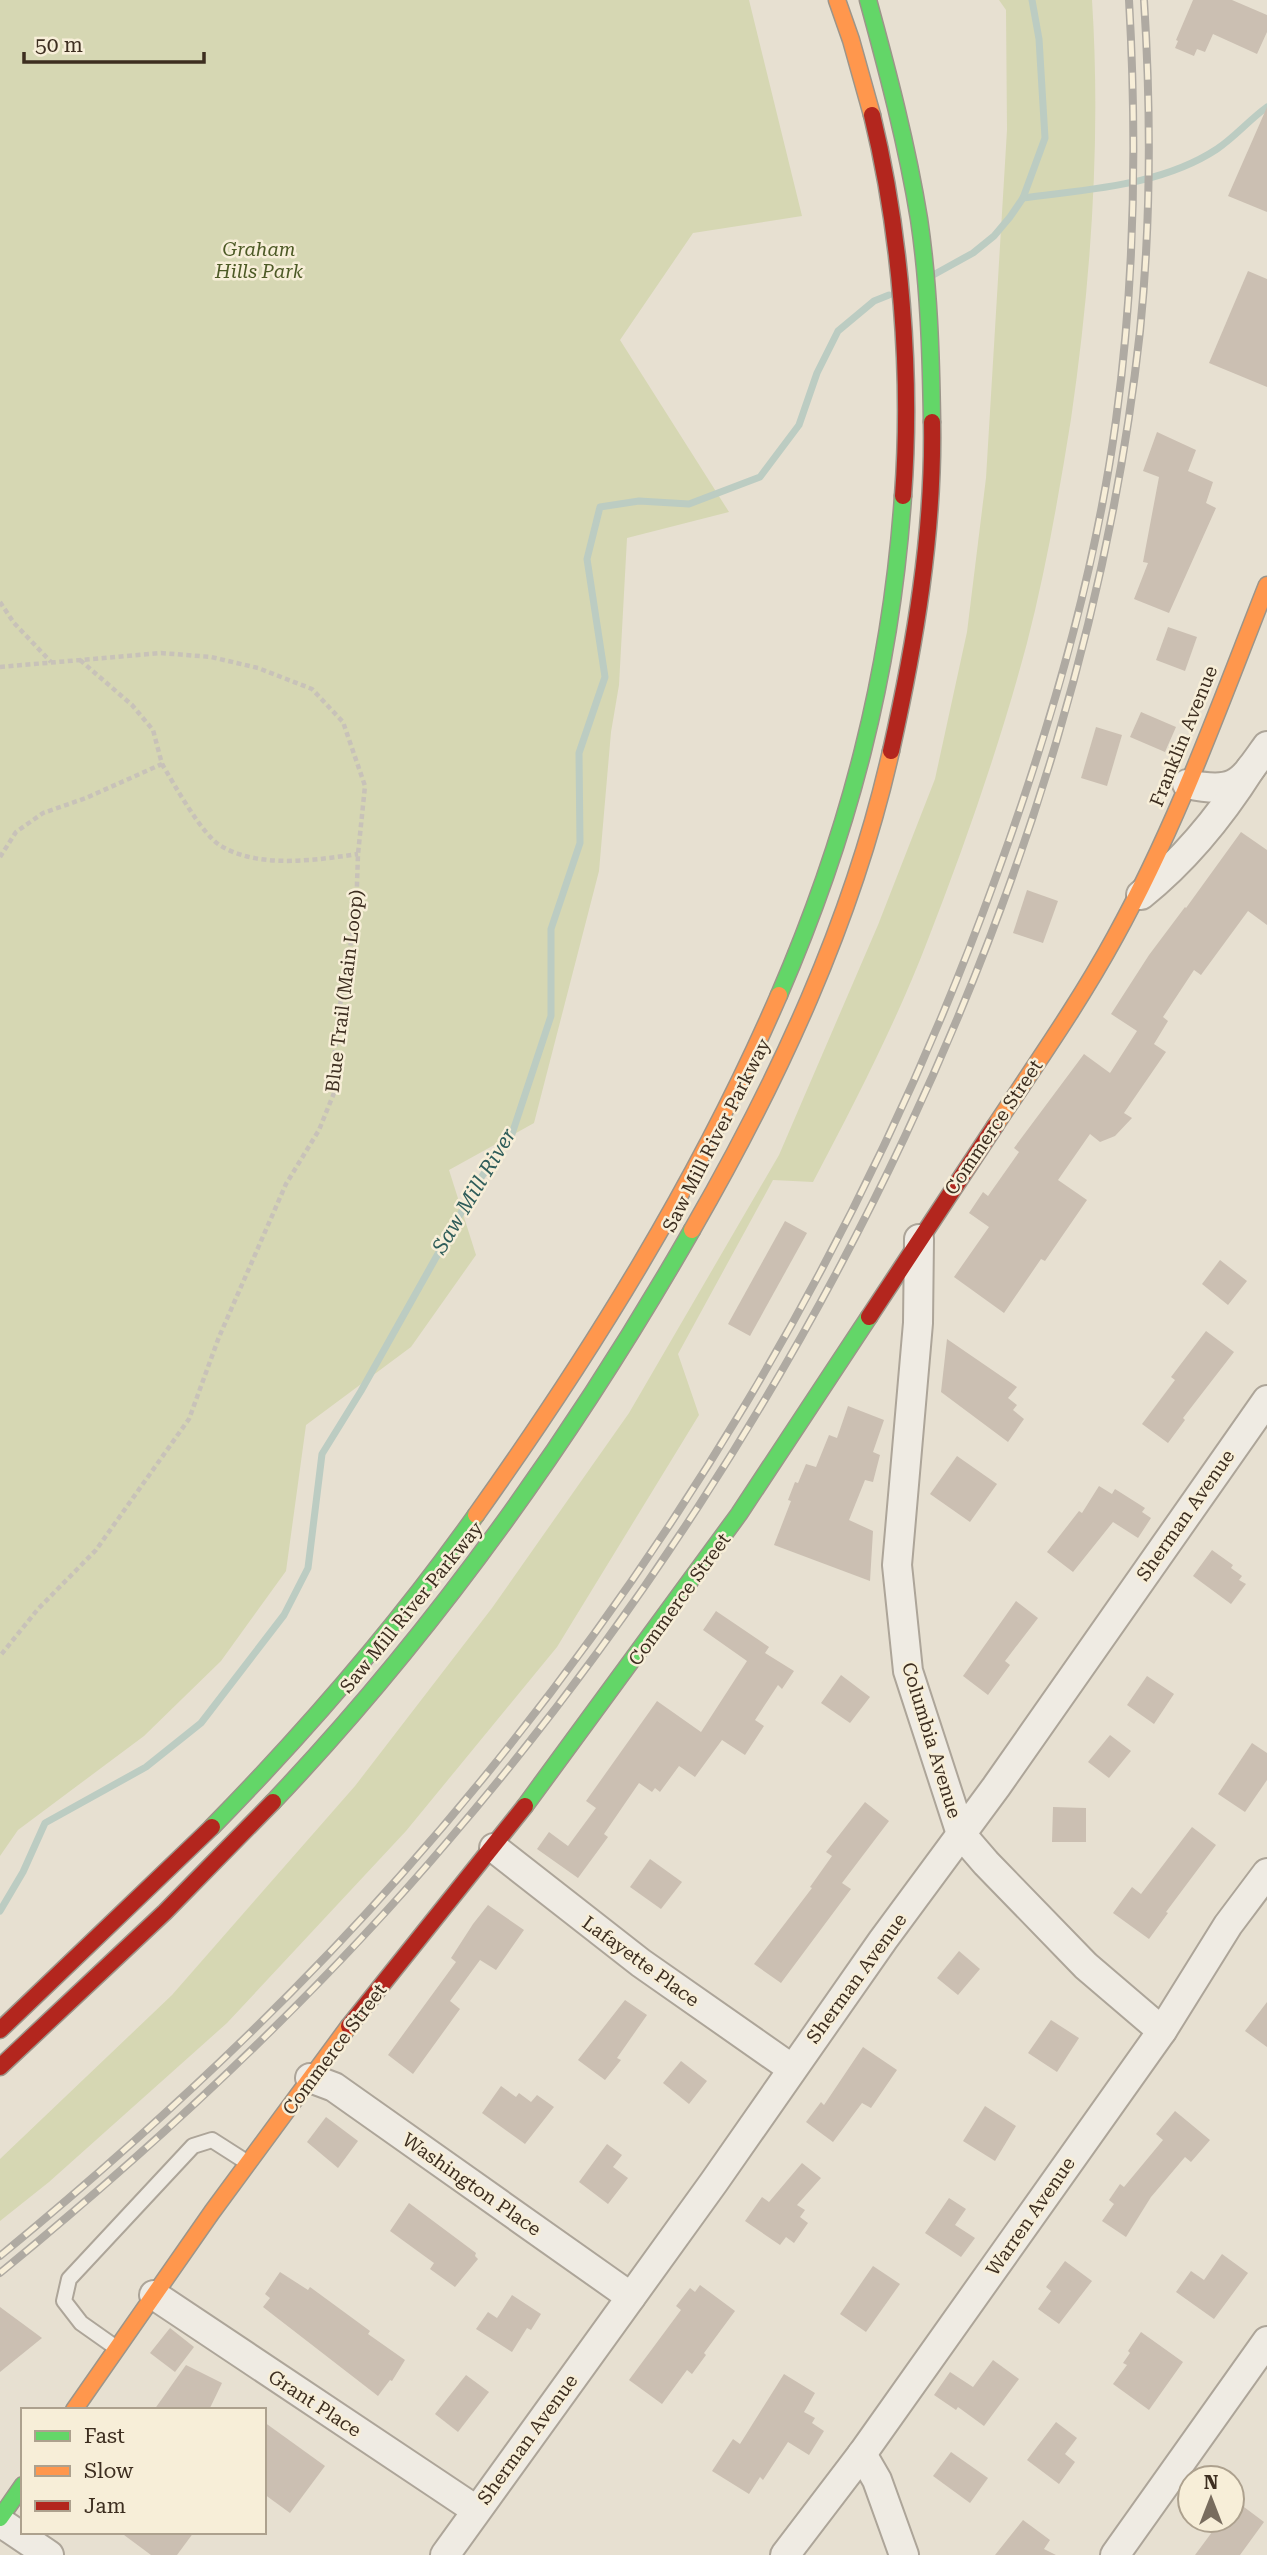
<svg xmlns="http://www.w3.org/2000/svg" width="1267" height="2555" font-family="'Roboto Serif',serif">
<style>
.green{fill:#d6d7b3}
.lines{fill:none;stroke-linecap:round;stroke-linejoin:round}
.stream{stroke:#bcccc2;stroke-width:7}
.building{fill:#cbbfb2}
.lane-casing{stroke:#ada599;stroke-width:18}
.street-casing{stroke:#ada599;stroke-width:32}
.fast-casing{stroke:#9c958a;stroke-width:19}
.slow-casing{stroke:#9c958a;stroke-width:19}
.jam-casing{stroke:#9c958a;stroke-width:19}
.path{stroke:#c8c2b9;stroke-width:4.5;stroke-dasharray:5 3.5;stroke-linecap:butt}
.lane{stroke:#efebe3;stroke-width:14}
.street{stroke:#efebe3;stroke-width:28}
.fast{stroke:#63d668;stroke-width:16}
.slow{stroke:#ff974d;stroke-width:16}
.jam{stroke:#b3261e;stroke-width:16}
.rail-casing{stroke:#afaaa2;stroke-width:8}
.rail{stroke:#f7eed8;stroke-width:5;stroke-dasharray:16;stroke-linecap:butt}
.labels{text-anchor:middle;stroke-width:5;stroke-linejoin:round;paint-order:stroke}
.park-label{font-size:19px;font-style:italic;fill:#4d5a26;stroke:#f7eed8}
.street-label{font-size:19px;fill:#3d2e20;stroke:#f7eed8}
.water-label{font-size:21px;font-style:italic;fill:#2f5d5a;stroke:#f7eed8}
</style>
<rect width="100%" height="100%" fill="#e7e0d1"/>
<g class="green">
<polygon points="0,0 749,0 802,216 693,233 620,340 729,512 627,538 619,685 611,732 599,871 534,1123 449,1170 476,1255 411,1347 306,1425 286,1571 221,1661 144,1736 18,1830 0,1856"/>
<path d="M999,0H1092C1101,140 1091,281 1071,419C1059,494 1046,569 1027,643C1000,744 965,845 927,942C895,1025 854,1104 813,1182L773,1180L678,1354L699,1415L557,1647L406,1831L227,2023L49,2182L0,2221V2159L172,1995L355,1786L492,1608L629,1413L779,1155L878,925L935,779L967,632L986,478L1007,130L1006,10Z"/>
</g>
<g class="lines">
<g class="stream">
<path d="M1023,198C1088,189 1161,186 1217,149C1235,137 1249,120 1267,107"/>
<polyline points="935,274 973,253 994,236 1010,217 1023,198 1045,138 1039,39 1032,0"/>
<polyline points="0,1911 23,1872 45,1823 146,1767 201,1723 284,1615 308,1568 322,1454 361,1391 480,1179 512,1134 551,1016 551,929 580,843 579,753 605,677 587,559 600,507 639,501 689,504 760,477 799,425 817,373 838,331 874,301 889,295"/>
</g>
</g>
<g class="building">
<polygon points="1193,0 1232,0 1267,15 1267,32 1257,54 1213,34 1205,52 1197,49 1194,56 1175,48 1178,41 1176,40"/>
<polygon points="1267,107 1267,212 1228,196"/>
<polygon points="1248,271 1267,279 1267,387 1209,363"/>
<polygon points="1157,432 1196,450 1188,471 1213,482 1206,503 1216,508 1169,613 1134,599 1148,563 1143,562 1159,477 1143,471"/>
<polygon points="1168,627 1197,637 1185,671 1156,660"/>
<polygon points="1141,712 1176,727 1165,752 1130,737"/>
<polygon points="1096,727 1122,735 1107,786 1081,778"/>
<polygon points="1241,832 1267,850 1267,925 1248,911 1201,975 1194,970 1163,1017 1168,1021 1154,1044 1166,1052 1124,1113 1132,1118 1115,1136 1100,1142 1090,1134 1058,1180 1087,1200 1045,1261 1041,1259 1004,1313 954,1277 989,1227 969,1213 983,1192 988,1196 1019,1152 1014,1148 1084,1054 1110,1073 1137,1031 1111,1014 1149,955 1185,907 1186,908"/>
<polygon points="1027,890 1058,901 1043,943 1013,933"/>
<polygon points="785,1221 807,1233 750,1336 728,1324"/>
<polygon points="1220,1260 1247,1281 1228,1305 1202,1284"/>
<polygon points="1206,1331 1234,1352 1183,1418 1185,1420 1168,1443 1142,1424 1175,1380 1171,1377"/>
<polygon points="947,1339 1017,1387 1008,1398 1017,1405 1013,1410 1024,1419 1008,1442 941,1392"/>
<polygon points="848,1406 884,1420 873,1452 880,1455 873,1482 865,1480 849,1520 873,1531 870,1581 774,1545 791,1501 788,1500 795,1482 798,1483 806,1464 816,1467 829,1435 837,1438"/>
<polygon points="957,1456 997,1484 970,1522 930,1494"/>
<polygon points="1099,1486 1112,1494 1115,1489 1145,1508 1142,1512 1151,1518 1138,1538 1113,1522 1073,1572 1047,1552 1079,1511 1082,1513"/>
<polygon points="1212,1550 1233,1565 1231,1568 1242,1576 1239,1580 1246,1584 1231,1604 1193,1576"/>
<polygon points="1016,1601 1038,1618 1005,1661 1010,1665 988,1695 963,1676"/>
<polygon points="716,1611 769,1647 765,1653 794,1671 782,1689 778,1685 755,1720 764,1726 745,1755 722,1740 695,1777 679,1766 660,1792 655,1788 652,1792 639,1783 604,1834 608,1837 578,1878 537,1849 549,1832 568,1846 596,1808 586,1801 657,1701 701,1732 747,1661 703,1630"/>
<polygon points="841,1675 870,1697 850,1723 821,1703"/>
<polygon points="1147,1676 1174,1694 1154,1724 1127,1705"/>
<polygon points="1110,1735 1131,1751 1109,1778 1088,1762"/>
<polygon points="1252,1743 1267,1753 1267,1780 1245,1812 1218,1794"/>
<polygon points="865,1802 889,1821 842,1883 851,1889 781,1983 754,1964 812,1888 810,1887 832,1856 826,1852"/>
<polygon points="1053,1807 1086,1808 1086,1842 1052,1842"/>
<polygon points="1192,1827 1216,1845 1166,1912 1168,1913 1149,1939 1113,1913 1132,1887 1141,1894"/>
<polygon points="650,1859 682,1882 661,1909 630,1887"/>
<polygon points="488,1905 524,1930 496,1970 480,1960 450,2001 460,2009 413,2074 388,2055 456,1962 451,1958 473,1924"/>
<polygon points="959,1951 980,1969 958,1995 937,1978"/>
<polygon points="625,2000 647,2015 617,2058 621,2060 605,2080 578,2060"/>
<polygon points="1267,2002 1267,2047 1245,2031"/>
<polygon points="1051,2020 1079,2038 1057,2072 1028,2053"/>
<polygon points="863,2047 897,2070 871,2108 862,2103 833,2142 806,2122 821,2102 824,2105"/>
<polygon points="681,2061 707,2081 689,2104 663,2083"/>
<polygon points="501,2086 516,2097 519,2093 531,2102 537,2095 554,2107 525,2144 482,2113"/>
<polygon points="985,2106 1016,2126 995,2161 963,2141"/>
<polygon points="1175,2111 1210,2140 1191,2162 1185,2157 1151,2197 1126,2237 1102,2221 1114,2204 1109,2200 1120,2184 1124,2187 1163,2140 1156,2134"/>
<polygon points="326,2117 358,2141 338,2168 307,2142"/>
<polygon points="607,2144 622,2155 613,2167 628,2178 608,2204 579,2182"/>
<polygon points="802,2163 821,2178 797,2205 805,2210 800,2217 808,2223 794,2243 786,2237 780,2245 745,2221 762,2197 769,2202"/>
<polygon points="949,2198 966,2209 955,2225 975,2238 961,2257 925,2233"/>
<polygon points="409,2203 476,2253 475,2256 478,2259 455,2287 430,2269 434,2263 390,2231"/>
<polygon points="1222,2254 1248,2273 1214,2319 1176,2292 1191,2271 1204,2280"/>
<polygon points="1065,2261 1092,2281 1059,2324 1038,2309 1051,2291 1046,2287"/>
<polygon points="873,2266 900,2284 866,2332 840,2314"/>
<polygon points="280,2272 308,2290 310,2287 370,2331 368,2334 405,2360 392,2381 390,2380 378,2396 263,2307 270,2298 265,2294"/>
<polygon points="700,2285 735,2311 704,2353 706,2355 692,2374 687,2370 662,2404 629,2380 681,2310 676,2306 690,2288 695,2292"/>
<polygon points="512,2295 541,2314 531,2330 527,2328 512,2352 476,2329 488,2312 497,2318"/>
<polygon points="0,2307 42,2338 0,2372"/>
<polygon points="170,2328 194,2347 175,2372 150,2353"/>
<polygon points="1141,2332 1183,2362 1149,2410 1113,2384 1127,2365 1123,2363 1130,2353 1128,2351"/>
<polygon points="993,2360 1019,2379 984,2426 958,2407 956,2410 934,2395 950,2372 973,2387"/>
<polygon points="186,2365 222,2383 209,2410 154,2410"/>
<polygon points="784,2374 815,2393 804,2412 815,2418 812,2423 824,2431 809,2455 788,2442 763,2480 760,2477 749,2494 712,2471 733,2439 740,2444"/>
<polygon points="466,2375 489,2392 458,2432 435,2414"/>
<polygon points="264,2422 325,2466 290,2513 264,2494"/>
<polygon points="1056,2422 1077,2438 1065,2454 1075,2462 1059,2484 1027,2460"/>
<polygon points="951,2452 988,2478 970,2503 933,2476"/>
<polygon points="1232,2498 1264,2522 1240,2555 1195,2555 1221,2520 1232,2520"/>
<polygon points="1023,2520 1050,2540 1044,2549 1056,2555 995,2555"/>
<polygon points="120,2532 194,2532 177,2555 151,2555"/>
</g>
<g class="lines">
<defs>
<polyline id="lane" points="115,2347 81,2323 64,2301 69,2279 193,2146 212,2140 248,2163"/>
<g id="street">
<path d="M1187,784C1236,794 1240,784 1267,746"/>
<path d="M1141,895C1186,859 1220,817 1251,768"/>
<polyline points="919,1239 918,1323 897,1565 908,1671 961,1834 986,1863 1086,1966 1162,2031"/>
<polyline points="494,1848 641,1963 791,2068"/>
<polyline points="310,2078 334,2087 631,2297"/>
<polyline points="154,2295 476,2510"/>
<polyline points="862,2454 877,2480 904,2555"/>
<polyline points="0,2522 49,2555"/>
<polyline points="445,2555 714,2182 883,1940 996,1787 1267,1400"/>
<polyline points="785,2555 862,2454 1162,2031 1228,1925 1267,1873"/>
<polyline points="1115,2555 1267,2341"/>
</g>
<g id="fast">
<path d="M868,0C888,73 907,145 919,219C929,286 931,355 932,422"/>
<path d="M779,995C849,833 891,673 903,496"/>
<path d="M273,1802C437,1629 574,1436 692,1230"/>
<polyline points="525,1806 739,1514 869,1317"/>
<path d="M212,1827C307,1730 397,1626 476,1515"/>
<polyline points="0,2518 23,2485"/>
</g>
<g id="slow">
<polyline points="837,0 851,40 872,115"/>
<path d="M995,1126C1036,1064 1079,1003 1115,937C1177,825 1220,704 1267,585"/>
<path d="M692,1230C778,1081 853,920 891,751"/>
<path d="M476,1515C592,1352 699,1180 779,995"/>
<polyline points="74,2410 212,2212 349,2026"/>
</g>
<g id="jam">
<path d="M872,115C901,233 912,375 903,496"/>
<path d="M891,751C915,644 934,533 932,422"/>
<polyline points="869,1317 995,1126"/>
<polyline points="349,2026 525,1806"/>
<polyline points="0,2030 212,1827"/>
<polyline points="0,2067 165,1912 273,1802"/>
</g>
</defs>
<use href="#lane" class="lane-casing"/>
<use href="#street" class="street-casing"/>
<use href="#fast" class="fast-casing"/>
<use href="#slow" class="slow-casing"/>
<use href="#jam" class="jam-casing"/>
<g class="path">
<polyline points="0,602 14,623 51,662"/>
<polyline points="0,667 161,653 211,657 258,668 312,689 343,722 365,786 358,854 356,914 341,998 334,1059 334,1093 319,1130 286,1184 219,1337 189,1419 96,1550 38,1609 0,1656"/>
<path d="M162,764C174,784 202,835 221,846C260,869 316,860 358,854"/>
<polyline points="0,857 16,832 43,813 86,798 162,764 153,730 132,705 80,660"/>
</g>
<use href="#lane" class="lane"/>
<use href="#street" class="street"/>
<use href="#fast" class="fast"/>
<use href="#slow" class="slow"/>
<use href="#jam" class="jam"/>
<defs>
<g id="rail">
<path d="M0,2256C142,2139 278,2014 400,1876C658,1585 864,1243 996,877C1050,729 1095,576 1116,420C1135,281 1137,140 1129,0"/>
<path d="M0,2273C161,2141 313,2000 448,1841C804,1426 1081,878 1140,331C1151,222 1151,110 1144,0"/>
</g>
</defs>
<use href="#rail" class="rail-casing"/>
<use href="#rail" class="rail"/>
</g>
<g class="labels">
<g class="park-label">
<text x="259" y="256">Graham<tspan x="259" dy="22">Hills Park</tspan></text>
</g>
<g class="street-label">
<text transform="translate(1183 736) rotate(-68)" y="7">Franklin Avenue</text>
<text transform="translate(344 991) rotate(-83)" y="7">Blue Trail (Main Loop)</text>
<text transform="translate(993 1127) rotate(-56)" y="7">Commerce Street</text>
<text transform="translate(716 1135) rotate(-63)" y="7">Saw Mill River Parkway</text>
<text transform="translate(1185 1515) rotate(-55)" y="7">Sherman Avenue</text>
<text transform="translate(679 1599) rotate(-54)" y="7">Commerce Street</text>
<text transform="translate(411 1607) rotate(-51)" y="7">Saw Mill River Parkway</text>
<text transform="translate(932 1740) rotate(73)" y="7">Columbia Avenue</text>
<text transform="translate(641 1961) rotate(36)" y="7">Lafayette Place</text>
<text transform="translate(856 1978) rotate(-54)" y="7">Sherman Avenue</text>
<text transform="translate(334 2049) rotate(-53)" y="7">Commerce Street</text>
<text transform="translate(472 2184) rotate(35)" y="7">Washington Place</text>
<text transform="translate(1030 2216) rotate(-55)" y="7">Warren Avenue</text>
<text transform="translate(315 2403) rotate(33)" y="7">Grant Place</text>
<text transform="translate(527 2439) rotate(-54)" y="7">Sherman Avenue</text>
</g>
<g class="water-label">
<text transform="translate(474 1191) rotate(-59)" y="7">Saw Mill River</text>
</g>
</g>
<rect x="21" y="2408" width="245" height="126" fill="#f7eed8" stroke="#ada18e" stroke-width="2"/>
<rect x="35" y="2431" width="35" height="10" fill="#63d668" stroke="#ada18e" stroke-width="2"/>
<text x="84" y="2443" font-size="21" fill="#3d2e20">Fast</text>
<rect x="35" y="2466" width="35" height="10" fill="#ff974d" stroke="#ada18e" stroke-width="2"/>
<text x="84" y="2478" font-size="21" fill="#3d2e20">Slow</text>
<rect x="35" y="2501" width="35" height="10" fill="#b3261e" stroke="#ada18e" stroke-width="2"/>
<text x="84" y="2513" font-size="21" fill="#3d2e20">Jam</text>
<g transform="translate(1211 2499)"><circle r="33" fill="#f7eed8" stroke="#ada18e" stroke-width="2"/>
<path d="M0-5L12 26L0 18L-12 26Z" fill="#786c5e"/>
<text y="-10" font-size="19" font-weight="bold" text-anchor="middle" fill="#3d2e20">N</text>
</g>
<path d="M24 52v10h180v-10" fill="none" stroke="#3d2e20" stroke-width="3.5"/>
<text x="35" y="52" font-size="21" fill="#3d2e20" stroke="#f7eed8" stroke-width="5" paint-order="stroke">50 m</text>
</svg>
